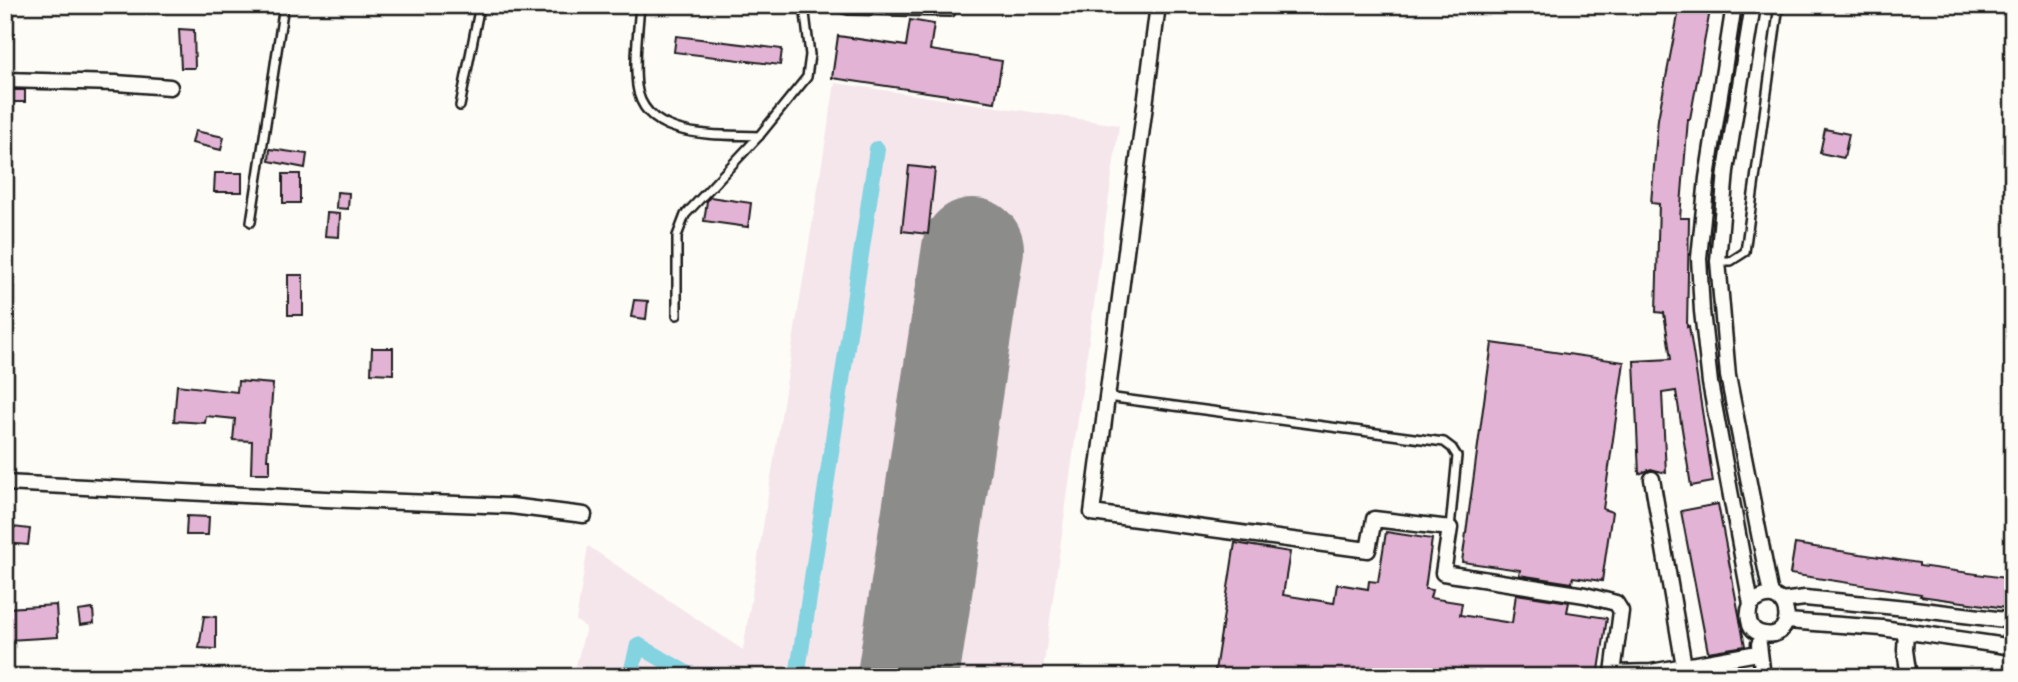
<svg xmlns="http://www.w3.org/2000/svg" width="2018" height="682" font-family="'Architects Daughter',sans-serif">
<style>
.built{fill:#f5e6ec}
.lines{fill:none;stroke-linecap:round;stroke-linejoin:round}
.canal{stroke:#84d3e0;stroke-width:16}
.runway{stroke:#8c8c8a;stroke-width:102}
.building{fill:#e2b3d4;stroke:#1c1c1c;stroke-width:2}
.service-casing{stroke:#1c1c1c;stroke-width:12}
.minor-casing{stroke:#1c1c1c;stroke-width:19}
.service{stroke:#fdfcf7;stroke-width:7}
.minor{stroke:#fdfcf7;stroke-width:14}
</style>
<rect width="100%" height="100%" fill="#fdfcf7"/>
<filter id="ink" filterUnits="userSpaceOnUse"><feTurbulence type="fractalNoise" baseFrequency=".0143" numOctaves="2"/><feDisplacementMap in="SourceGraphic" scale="14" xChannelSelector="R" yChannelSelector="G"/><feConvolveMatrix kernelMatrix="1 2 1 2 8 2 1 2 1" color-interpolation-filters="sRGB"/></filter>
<g filter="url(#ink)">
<polygon class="built" points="835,83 1119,125 1042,677 573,677 586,627 576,621 588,546 743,650"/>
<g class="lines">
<g class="canal">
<polyline points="630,677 638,645 693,677"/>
<polyline points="797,677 877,149"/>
</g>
<polyline class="runway" points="908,677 973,249"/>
</g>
<g class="building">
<polygon points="1680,5 1711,5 1690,119 1688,119 1680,218 1689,218 1687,327 1689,326 1713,482 1691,486 1676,391 1662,393 1666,473 1651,469 1639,474 1634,361 1671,359 1664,313 1656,312 1659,204 1651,203 1658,119"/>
<polygon points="910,20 934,24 930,50 1002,61 995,102 832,78 838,36 906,46"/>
<polygon points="179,29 194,30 195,68 181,68"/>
<polygon points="676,36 782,49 780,65 674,52"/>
<rect x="5" y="90" width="20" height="12"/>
<polygon points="1825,129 1849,134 1844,158 1820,153"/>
<polygon points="195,131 224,137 221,150 192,143"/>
<polygon points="270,149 307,154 305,168 269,161"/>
<polygon points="909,166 935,169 928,234 902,231"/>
<polygon points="215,173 242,173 242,192 214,192"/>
<rect x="283" y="174" width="17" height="29"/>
<polygon points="337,192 349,193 348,209 336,208"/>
<polygon points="710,197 751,203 748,227 704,221 707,201"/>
<polygon points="327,213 340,214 339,237 325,236"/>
<rect x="288" y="275" width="15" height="40"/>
<polygon points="634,300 648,301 646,319 631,317"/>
<polygon points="1492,343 1624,362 1603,509 1612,512 1602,581 1573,577 1572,583 1519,575 1520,570 1462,562"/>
<polygon points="372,348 393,348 393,374 371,373"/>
<polygon points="238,381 273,384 267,459 270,459 270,473 251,473 252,441 233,440 235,419 206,416 205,423 174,421 177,385 237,392"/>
<polygon points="1718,504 1745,646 1708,652 1681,511"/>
<polygon points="187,516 209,517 208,535 186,535"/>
<polygon points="5,526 30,529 28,545 5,543"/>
<polygon points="1386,532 1432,539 1425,589 1432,590 1430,598 1462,603 1460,615 1512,623 1516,594 1569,602 1567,612 1607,618 1598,677 1305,677 1270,671 1269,677 1214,677 1235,543 1290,552 1283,595 1334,603 1337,584 1368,589 1369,581 1378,582"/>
<polygon points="1795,544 1919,563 1919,566 2013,579 2013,609 1920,596 1921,594 1790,574"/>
<polygon points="56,605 58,637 9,640 7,608"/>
<polygon points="93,609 94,623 80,625 78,611"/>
<polygon points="204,616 216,617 216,649 199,648"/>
<polygon points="1740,666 1742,677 1713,677 1712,671"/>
</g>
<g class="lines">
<defs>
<g id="service">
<path d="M640,5C638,31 634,60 637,86C644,141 719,134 759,136"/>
<polyline points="828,5 848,10 951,12"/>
<polyline points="460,106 480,5"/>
<polyline points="251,222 284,5"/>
<polyline points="1718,261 1731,261 1745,252 1779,5"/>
<polyline points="677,315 677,236 685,215 759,136 807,77 810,55 804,5"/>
<polyline points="1107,397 1444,442 1452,448 1457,456 1450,528"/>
</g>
<g id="minor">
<polyline points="1158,5 1092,513 1368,550 1374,519 1450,528 1443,573 1585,595 1616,603 1621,611 1613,673 1651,672 1758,653"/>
<path d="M1734,5L1707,178L1699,258L1702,311L1710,383L1751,604C1746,616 1748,632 1764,634C1801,641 1789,573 1751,604"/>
<polyline points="1753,5 1726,171 1718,261 1728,376 1771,595"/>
<polyline points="5,80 116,83 170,87"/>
<polyline points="1652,479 1684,666 1683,677"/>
<polyline points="5,483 325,499 511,506 584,515"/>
<polyline points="1781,601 1805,598 1906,608 2013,621"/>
<polyline points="1787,621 1882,628 2013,647"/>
<polyline points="1906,631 1905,650 1909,677"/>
<polyline points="1759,644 1763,677"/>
</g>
</defs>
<use href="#service" class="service-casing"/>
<use href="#minor" class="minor-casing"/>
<use href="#service" class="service"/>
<use href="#minor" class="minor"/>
</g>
</g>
<rect width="2018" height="682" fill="none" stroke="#fdfcf7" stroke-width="28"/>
<rect x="14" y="14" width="1990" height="654" fill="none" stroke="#1c1c1c" stroke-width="2.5" filter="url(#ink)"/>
</svg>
